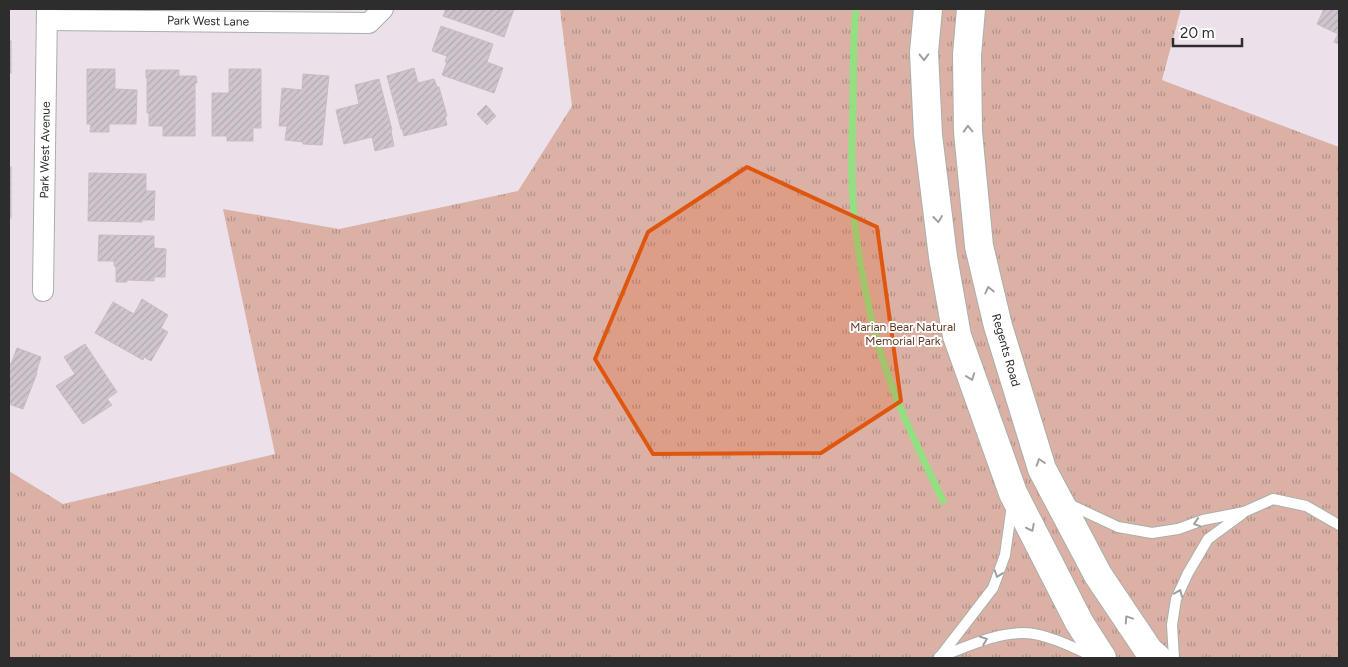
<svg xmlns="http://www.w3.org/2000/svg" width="1348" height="667" font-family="Figtree,sans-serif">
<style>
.grass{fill:url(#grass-tufts)}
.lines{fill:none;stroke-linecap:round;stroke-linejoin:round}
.stream{stroke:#93e082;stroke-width:7}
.building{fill:url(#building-hatch);stroke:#c8bbc5}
.service-casing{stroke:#a7b0aa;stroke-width:12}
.minor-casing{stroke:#a7b0aa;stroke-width:22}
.secondary-casing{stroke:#a7b0aa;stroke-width:30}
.service{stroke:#fff;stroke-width:10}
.minor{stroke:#fff;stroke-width:20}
.secondary{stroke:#fff;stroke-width:28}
.oneway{stroke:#a0a0a0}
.marked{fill:#df570e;fill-opacity:0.2;stroke:#df570e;stroke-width:4;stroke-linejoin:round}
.labels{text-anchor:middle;stroke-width:4;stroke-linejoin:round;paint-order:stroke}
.street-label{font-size:12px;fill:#2d2d2d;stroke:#fff}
.park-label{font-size:12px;fill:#623a25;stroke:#fff}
</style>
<defs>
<pattern id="grass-tufts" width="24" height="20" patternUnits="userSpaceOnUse" patternTransform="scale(1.25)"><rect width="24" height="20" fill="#dcb1a5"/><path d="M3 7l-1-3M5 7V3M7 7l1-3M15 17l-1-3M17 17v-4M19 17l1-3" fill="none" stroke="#b39087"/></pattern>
<pattern id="building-hatch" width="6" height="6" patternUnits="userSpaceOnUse" patternTransform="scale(1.25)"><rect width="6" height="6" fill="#cfc5ce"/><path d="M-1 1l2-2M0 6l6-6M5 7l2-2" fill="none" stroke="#b2aab1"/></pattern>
</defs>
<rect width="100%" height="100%" fill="#ece1eb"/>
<polygon class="grass" points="560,9 1181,9 1162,80 1339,147 1339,658 9,658 9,471 63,504 275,454 223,209 339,229 518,191 572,106"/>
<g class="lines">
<path class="stream" d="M856,9C853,39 853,69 853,100C852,141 850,183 855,225C859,261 866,297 875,333C890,392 917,446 943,501"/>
</g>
<g class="building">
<polygon points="446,9 514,9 504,37 443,16"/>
<polygon points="1324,9 1339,9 1339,44 1334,42 1338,34 1317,24"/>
<polygon points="441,26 493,44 487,62 503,68 494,93 442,75 447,62 445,62 447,56 432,51"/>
<rect x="9" y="41" width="2" height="32"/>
<polygon points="414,68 418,83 434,79 437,87 439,87 447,116 445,117 447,125 404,136 402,129 401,129 387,76"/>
<polygon points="87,69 115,69 115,89 137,90 136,124 109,124 109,132 90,132 91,124 87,124"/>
<polygon points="229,69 261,69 261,128 253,128 253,141 227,141 227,136 212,136 212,93 229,93"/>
<polygon points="146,70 179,70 179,76 196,76 197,83 195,83 195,136 163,136 163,126 149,126 149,113 147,113 147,77 146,78"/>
<polygon points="303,74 329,76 322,145 303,144 303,142 285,140 287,126 279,126 282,88 302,90"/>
<polygon points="379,79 392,130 391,131 394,146 375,151 372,137 344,144 336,110 359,104 355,85"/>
<polygon points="486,105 496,116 487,125 477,114"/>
<rect x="9" y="167" width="2" height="51"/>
<polygon points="89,173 146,174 146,190 144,191 155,191 154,220 142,220 142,222 88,221"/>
<polygon points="99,235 154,236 154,248 166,249 165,277 154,277 154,281 127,280 127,282 116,282 116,266 114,266 114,261 98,261"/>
<polygon points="142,299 168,315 161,328 168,332 151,361 144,357 143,360 95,333 113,302 134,314"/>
<polygon points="85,344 117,392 107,399 112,405 83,424 56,386 75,374 64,357"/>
<polygon points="17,348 41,357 36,373 37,373 23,409 9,404 9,363 11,364"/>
</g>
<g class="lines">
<defs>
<g id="service">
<polyline points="1068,502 1073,506 1118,527 1152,533 1178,529 1203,520 1244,512 1273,499 1306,506 1339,525"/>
<path d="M939,657C967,647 994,633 1024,633C1045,633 1075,648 1094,657"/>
<polyline points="939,658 993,588 1005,555 1012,505"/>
<polyline points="1174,658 1172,625 1176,599 1188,573 1208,539 1242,514"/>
</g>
<g id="minor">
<polyline points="47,20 369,23 383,9"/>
<polyline points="43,291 47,9"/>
</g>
<g id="secondary">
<polyline points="928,9 924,52 928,135 943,257 957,336 1013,493 1079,622 1102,658"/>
<polyline points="971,9 967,55 968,132 979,246 998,326 1042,469 1098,575 1149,651 1157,658"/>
</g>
</defs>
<use href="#service" class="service-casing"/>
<use href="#minor" class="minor-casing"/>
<use href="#secondary" class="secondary-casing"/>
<use href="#service" class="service"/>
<use href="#minor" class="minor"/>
<use href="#secondary" class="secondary"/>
</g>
<defs><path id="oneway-chevron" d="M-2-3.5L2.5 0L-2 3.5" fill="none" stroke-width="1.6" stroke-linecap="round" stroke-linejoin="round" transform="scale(1.25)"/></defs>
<g class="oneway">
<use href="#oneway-chevron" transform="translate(924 57) rotate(89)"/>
<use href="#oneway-chevron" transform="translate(968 129) rotate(-92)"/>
<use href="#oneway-chevron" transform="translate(938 219) rotate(83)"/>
<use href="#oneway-chevron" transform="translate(989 290) rotate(-103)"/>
<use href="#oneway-chevron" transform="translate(971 377) rotate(70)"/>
<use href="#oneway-chevron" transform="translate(1040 462) rotate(-108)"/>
<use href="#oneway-chevron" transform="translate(1197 523) rotate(162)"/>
<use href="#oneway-chevron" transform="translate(1031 528) rotate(63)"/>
<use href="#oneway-chevron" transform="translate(998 574) rotate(109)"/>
<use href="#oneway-chevron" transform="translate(1179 593) rotate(-68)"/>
<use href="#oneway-chevron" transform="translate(1128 619) rotate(-124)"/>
<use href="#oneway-chevron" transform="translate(984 640) rotate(-21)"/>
</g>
<path class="marked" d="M747,167L877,227L901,401L821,453L653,454L595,359L648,232Z"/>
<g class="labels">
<g class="street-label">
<text transform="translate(208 21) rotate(1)" y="4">Park West Lane</text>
<text transform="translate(45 150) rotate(-89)" y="4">Park West Avenue</text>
<text transform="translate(1006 350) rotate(74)" y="4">Regents Road</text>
</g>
<g class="park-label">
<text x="903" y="331">Marian Bear Natural<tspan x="903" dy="14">Memorial Park</tspan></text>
</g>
</g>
<rect width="1348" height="667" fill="none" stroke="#2d2d2d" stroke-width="20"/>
<path d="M1173 38v8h69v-8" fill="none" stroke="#2d2d2d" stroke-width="2.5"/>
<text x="1180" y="38" font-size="15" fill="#2d2d2d" stroke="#ffffff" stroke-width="4" paint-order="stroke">20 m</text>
</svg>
